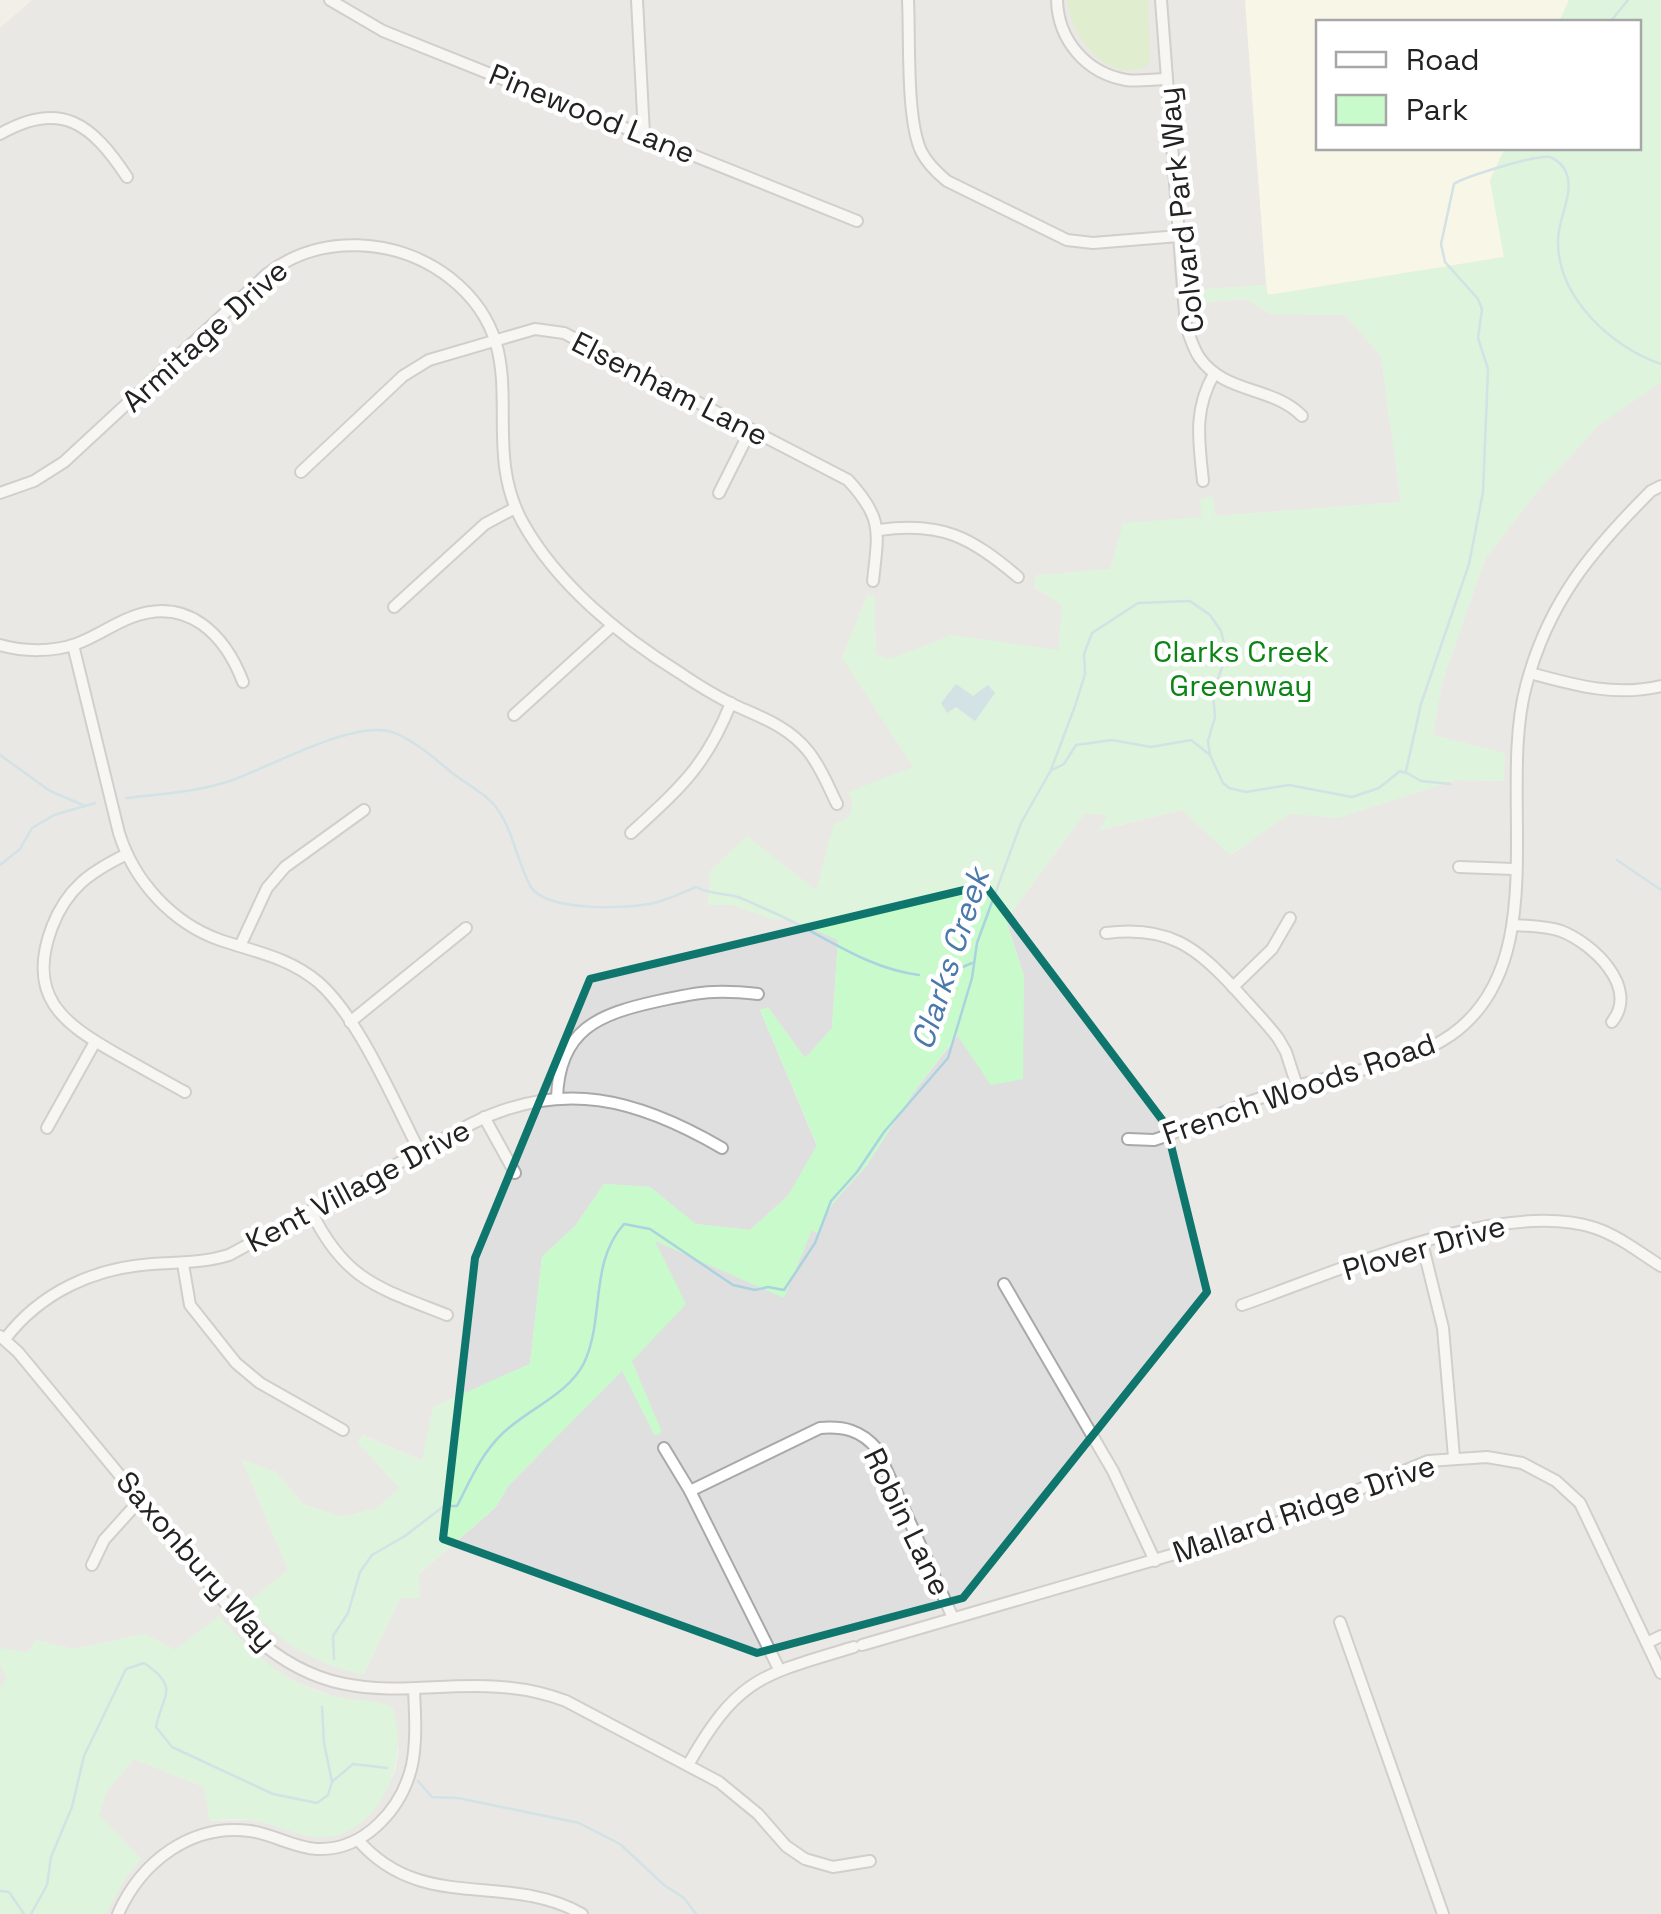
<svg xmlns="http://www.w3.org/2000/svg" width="1661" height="1914" font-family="'Space Grotesk',sans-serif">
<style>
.residential{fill:#e0dfdf}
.education{fill:#ffffe5}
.grass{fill:#cdebb0}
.park{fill:#c8facc}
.water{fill:#aad3df}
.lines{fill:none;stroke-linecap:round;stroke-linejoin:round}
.stream{stroke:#aad3df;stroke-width:2.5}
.street-casing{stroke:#a9a9a9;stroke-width:14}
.street{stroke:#fff;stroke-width:10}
.marked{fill:none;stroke:#0f766e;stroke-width:8;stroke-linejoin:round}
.labels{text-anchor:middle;stroke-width:9;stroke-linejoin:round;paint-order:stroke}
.street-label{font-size:30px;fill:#222;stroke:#fff}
.park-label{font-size:30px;fill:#0c8416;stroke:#fff}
.water-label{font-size:32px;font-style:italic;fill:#4a7aab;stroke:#fff}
</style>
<rect width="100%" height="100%" fill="#f2efe9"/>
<polygon class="residential" points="32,0 1245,0 1266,285 1193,290 1193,303 1246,299 1271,314 1345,315 1381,356 1401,502 1215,516 1213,496 1201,517 1110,569 1034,587 1062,605 1059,650 838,940 832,1029 805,1058 768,1008 760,1010 817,1146 788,1196 750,1230 695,1224 650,1187 604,1184 576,1225 542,1257 530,1364 434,1407 423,1461 363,1435 359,1443 400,1488 377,1508 342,1517 303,1504 276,1472 242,1460 288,1570 245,1605 364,1674 400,1598 419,1574 496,1507 508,1486 622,1370 655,1435 631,1361 654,1240 812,1229 817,1233 833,1203 867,1165 913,1093 958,1035 1024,976 1006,920 1085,813 1108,815 1101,830 1182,810 1231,855 1290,813 1338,818 1455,780 1504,781 1504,753 1433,735 1442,683 1485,559 1536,493 1600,424 1661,382 1661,1914 106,1914 125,1878 141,1859 98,1815 107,1791 134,1759 204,1787 211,1821 251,1820 271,1824 379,1803 395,1772 399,1751 392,1707 335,1697 296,1682 273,1669 241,1641 219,1617 175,1650 145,1634 73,1649 37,1640 0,1688 0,28"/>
<polygon class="education" points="1245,0 1569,0 1559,22 1318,22 1318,148 1505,148 1490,180 1504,257 1267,295"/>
<path class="grass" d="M1068,0H1148L1150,64C1112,89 1068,36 1068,0Z"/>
<g class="park">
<path d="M1569,0H1661V382L1600,424L1536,493L1485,559L1442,683L1433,735L1505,753L1504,781L1455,780L1338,818L1290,814L1230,855L1182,810L1099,830L1107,815L1085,813L1006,920L1024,976L1023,1079L991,1085L957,1035L913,1093L867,1165L833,1203L817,1233L812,1230L784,1298L655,1241L686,1304L632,1361L662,1432L655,1436L622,1371L508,1486L496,1507L419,1573L420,1598H400L363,1675C308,1661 284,1645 245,1604L288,1570L242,1460L276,1472L303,1504L342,1517L377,1508L399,1488L358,1443L362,1435L422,1461L433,1407L530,1364L542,1257L576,1225L604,1184L650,1187L696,1224L750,1230L788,1196L817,1145L760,1010L768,1007L805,1058L832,1028L838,940L789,919L775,920L732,905H708L710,871L747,836L816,890L834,823C852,820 856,807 848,792L913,767L842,658L867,595L875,596L876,654L890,659L952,635L1058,650L1062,606L1034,586L1036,575L1110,569L1123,523L1201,517L1200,499L1213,496L1215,516L1401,502L1381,356L1345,315L1271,314L1246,299L1193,303L1192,290L1266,285L1268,295L1504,257L1490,180L1505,148H1638V22H1559Z"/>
<path d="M219,1616C251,1653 288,1686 337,1697C355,1701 375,1699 392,1707C402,1733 399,1763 387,1789C372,1819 344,1844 308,1836C290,1832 274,1824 256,1821C241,1818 226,1819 210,1821L204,1787L134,1759L107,1791L99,1815L141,1859L125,1878L106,1914H0V1688L7,1678L0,1665V1648L27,1652L37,1640L73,1649L145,1634L175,1650Z"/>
</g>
<polygon class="water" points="956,684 973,696 988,685 995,693 975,721 956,707 947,713 941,703"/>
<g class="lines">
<g class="stream">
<polyline points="1610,22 1628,0"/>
<polyline points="0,755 50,791 83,805"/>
<polyline points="1052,770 1064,764 1076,745 1112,740 1151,747 1191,740 1210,755"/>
<path d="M1406,771L1421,704L1469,564L1483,492L1488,369L1478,338L1482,309L1478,299L1445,262L1441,244L1454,184C1464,177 1537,154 1550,157C1556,159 1564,166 1566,172C1575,192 1558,219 1558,240C1557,297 1611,347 1661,364"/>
<polyline points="1407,773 1421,781 1450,784"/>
<path d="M126,798C161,794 196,792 230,781C270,767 347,723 388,731C407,735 431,755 445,767C461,782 486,792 498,810C514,833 517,863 531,887C547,912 627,909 654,903C668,900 683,892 696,887C709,894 720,893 734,896C746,899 758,906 770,911C820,932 863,968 919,975"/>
<polyline points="1617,860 1661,890"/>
<polyline points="0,865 20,849 32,828 54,815 95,803"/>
<polyline points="929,977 944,975 972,963"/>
<path d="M334,1659L333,1636L348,1613L360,1572L372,1555L405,1536L444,1506H457C470,1481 481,1454 502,1434C526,1410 568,1395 584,1363C605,1318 589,1263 624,1224L650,1229L733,1285L755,1290L768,1287L784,1290L815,1243L831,1201L857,1172L884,1132L948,1058L972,978L977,943L1021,823L1051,770L1075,706L1085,674L1084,654L1092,633L1138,603L1190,601L1210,615L1221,631L1227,654L1213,692L1215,717L1208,741L1210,755L1223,783L1229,788L1246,792L1289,785L1352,797L1379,788L1400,771L1405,773"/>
<polyline points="333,1781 353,1764 387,1768"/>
<polyline points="418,1781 432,1797 458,1798 579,1823 620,1844 664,1885 684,1898 696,1914"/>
<polyline points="0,1891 9,1892 24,1914"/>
<path d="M31,1914L47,1885L51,1857L72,1807L84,1756L126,1669L144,1663C181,1688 162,1695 156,1727L172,1747L273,1794L317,1803L328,1795L332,1782L324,1743L322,1707"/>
</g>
<defs>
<g id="street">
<polyline points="330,0 383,31 857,221"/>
<polyline points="637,0 644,134"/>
<path d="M908,0C910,39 906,118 921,151C927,163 936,172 947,181L1067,240L1093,243L1179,236"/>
<path d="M1057,0C1058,40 1086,73 1126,80C1139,82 1154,79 1167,79"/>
<path d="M1161,0L1186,327C1190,336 1193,348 1199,357C1224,394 1273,386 1302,416"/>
<path d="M0,134C61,99 92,124 127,177"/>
<path d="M301,472L403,376L429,360L535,329L564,333L848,480C884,519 878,532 873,581"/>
<path d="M1203,481C1199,442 1193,410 1214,374"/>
<path d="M0,493L34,481L64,462L267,274C320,233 397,237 450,278C541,350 475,437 523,523C557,584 620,636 680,673C696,684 714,695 732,704C760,717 788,726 808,751C821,767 828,786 837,804"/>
<polyline points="719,493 751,429"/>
<path d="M879,530C941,521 971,537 1018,577"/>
<polyline points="394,607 485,524 515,508"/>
<path d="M0,645C24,652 53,652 76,644C96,637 113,624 132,617C188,596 225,635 243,682"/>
<path d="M73,645L119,833C134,881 172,923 220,940C255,952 288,957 318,982C358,1016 395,1104 420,1152"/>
<path d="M1530,673C1574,685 1615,697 1661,686"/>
<polyline points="514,715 613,625"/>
<path d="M631,833C680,788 706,766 731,703"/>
<path d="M127,854C90,872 67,888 52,927C26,996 62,1023 117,1054C140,1067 163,1080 185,1092"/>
<polyline points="1459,867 1514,869"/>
<path d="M1513,925C1529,926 1546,926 1561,931C1592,943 1640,987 1612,1022"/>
<path d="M1106,933C1169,925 1196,947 1236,990C1250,1006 1265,1021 1278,1038L1286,1052L1297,1086"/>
<polyline points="240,946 267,888 285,867 364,810"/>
<polyline points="1233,987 1272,949 1290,918"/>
<polyline points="350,1022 466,928"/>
<path d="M557,1098C559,1029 599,1014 658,1001C700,992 715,989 758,994"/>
<polyline points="484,1117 515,1173"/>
<polyline points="47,1128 95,1042"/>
<path d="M1128,1139L1154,1140L1166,1136C1206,1120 1245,1102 1286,1089C1337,1073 1407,1066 1451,1035C1555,962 1497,795 1526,686C1548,602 1591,551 1651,491L1661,486"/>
<path d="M311,1211C345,1281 379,1288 447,1315"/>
<polyline points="1422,1243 1443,1328 1454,1457"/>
<polyline points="183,1264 190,1305 236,1363 260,1383 343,1430"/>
<polyline points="1004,1284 1113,1471 1155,1561"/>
<path d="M1242,1305C1334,1273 1501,1197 1595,1228C1619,1236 1640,1253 1661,1266"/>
<path d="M0,1336L18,1352L250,1633C359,1734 448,1657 566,1701L719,1782L758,1814L786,1846L805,1859L833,1867L870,1861"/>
<path d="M5,1339C41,1292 94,1268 152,1264C179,1262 203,1263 229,1255L471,1124C562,1078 638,1099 722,1148"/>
<polyline points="664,1448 690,1491 779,1669"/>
<path d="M690,1491L820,1428C843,1426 861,1430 877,1449L953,1618"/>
<polyline points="92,1565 104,1540 140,1500"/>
<polyline points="1340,1622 1443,1914"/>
<polyline points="1647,1643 1661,1636"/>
<polyline points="862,1645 1233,1537 1285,1520 1428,1461 1487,1457 1522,1463 1556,1481 1580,1503 1661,1673"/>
<path d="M688,1765C738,1677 761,1675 854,1647"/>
<path d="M358,1840C422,1914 506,1871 582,1914"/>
<path d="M118,1914C141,1862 191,1823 250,1831C273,1834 294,1848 317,1849C364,1851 402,1809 412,1765C417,1740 415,1714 414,1689"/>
</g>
</defs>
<use href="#street" class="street-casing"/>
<use href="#street" class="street"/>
</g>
<path d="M0 0H1661V1914H0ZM985,885L1166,1125L1207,1292L963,1598L757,1653L443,1539L475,1258L590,979Z" fill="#f2efe9" fill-opacity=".55" fill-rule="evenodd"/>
<path class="marked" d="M985,885L1166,1125L1207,1292L963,1598L757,1653L443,1539L475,1258L590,979Z"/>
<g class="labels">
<g class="street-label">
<text transform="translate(592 114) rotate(22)" y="10">Pinewood Lane</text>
<text transform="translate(1181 210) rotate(-96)" y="10">Colvard Park Way</text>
<text transform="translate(205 336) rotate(-42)" y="10">Armitage Drive</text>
<text transform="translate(670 389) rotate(27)" y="10">Elsenham Lane</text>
<text transform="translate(1299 1089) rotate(-19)" y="10">French Woods Road</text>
<text transform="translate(358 1186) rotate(-28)" y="10">Kent Village Drive</text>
<text transform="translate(1424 1248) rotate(-16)" y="10">Plover Drive</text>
<text transform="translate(1304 1509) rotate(-19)" y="10">Mallard Ridge Drive</text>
<text transform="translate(907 1522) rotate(64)" y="10">Robin Lane</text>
<text transform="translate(196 1561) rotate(49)" y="10">Saxonbury Way</text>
</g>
<g class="park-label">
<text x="1241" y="662">Clarks Creek<tspan x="1241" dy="34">Greenway</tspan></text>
</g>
<g class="water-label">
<text transform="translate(950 959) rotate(-72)" y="11">Clarks Creek</text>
</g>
</g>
<rect x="1316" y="20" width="325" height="130" fill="#ffffff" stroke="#a7a7a7" stroke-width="2.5"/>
<rect x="1336" y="52" width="50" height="15" fill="#ffffff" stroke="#a7a7a7" stroke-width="2.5"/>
<text x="1406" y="70" font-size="30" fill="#222222">Road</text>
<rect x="1336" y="95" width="50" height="30" fill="#c8facc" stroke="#a7a7a7" stroke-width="2.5"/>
<text x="1406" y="120" font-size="30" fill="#222222">Park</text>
</svg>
